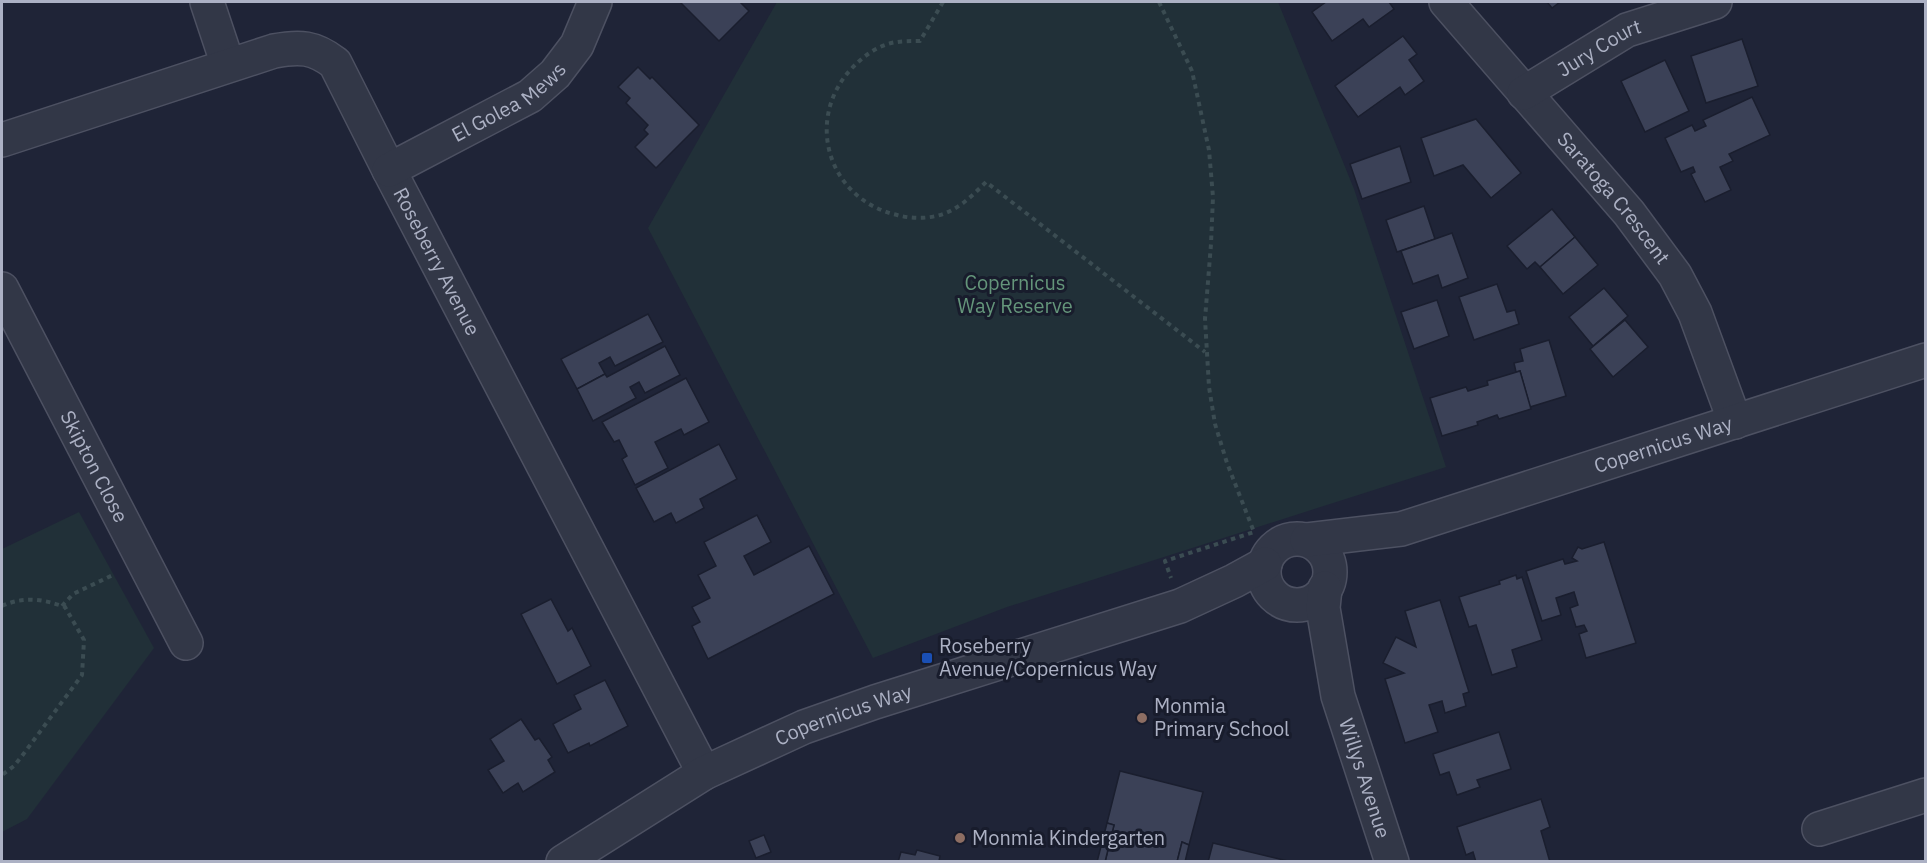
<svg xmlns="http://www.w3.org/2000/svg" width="1927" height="863" font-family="'IBM Plex Sans',sans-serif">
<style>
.green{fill:#213038}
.building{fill:#3b4157;stroke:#1a1e2e;stroke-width:1.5}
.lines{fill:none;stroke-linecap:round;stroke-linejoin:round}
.minor-casing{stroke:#4d5162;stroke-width:36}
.tertiary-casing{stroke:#4d5162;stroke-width:36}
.path{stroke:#3b4c52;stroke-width:4;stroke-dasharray:4.5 4.5;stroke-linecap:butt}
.minor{stroke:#323747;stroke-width:33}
.tertiary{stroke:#323747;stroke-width:33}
.transit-dot{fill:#1a4fb4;stroke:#181c2c;stroke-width:2}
.education-dot{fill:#8d6e63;stroke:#181c2c;stroke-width:2}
.labels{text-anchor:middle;stroke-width:6;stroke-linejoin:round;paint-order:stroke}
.street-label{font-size:20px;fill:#acb1c4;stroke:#181c2c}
.park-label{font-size:20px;fill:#64957a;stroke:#181c2c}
.poi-label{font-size:20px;fill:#acb1c4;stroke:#181c2c;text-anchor:start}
</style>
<rect width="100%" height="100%" fill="#1f2437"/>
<g class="green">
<polygon points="777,2 1278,2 1354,189 1446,467 1007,607 873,658 648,228"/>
<polygon points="79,512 154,648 27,819 2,832 2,549"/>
</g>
<g class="building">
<polygon points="680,2 740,2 749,11 719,41"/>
<polygon points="1326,2 1389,2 1394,9 1369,27 1363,19 1332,41 1312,12"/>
<polygon points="1547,2 1560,2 1552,8"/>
<polygon points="1403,36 1417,54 1409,60 1424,81 1405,95 1400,87 1358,117 1335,86"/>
<polygon points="1742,39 1758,86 1706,103 1691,56"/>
<polygon points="1665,60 1689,111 1645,132 1621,81"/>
<polygon points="638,67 650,79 652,77 699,125 656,168 635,147 648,134 644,130 648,125 626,103 630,98 618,87"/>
<polygon points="1752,97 1770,135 1729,154 1733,161 1720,167 1731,190 1705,202 1691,174 1695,172 1693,167 1681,172 1665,138 1692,125 1695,131 1706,126 1703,120"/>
<polygon points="1476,119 1521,173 1491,198 1463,165 1434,176 1421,138"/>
<polygon points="1400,146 1411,182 1362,199 1350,164"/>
<polygon points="1424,206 1435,239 1397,252 1386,220"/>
<polygon points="1552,209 1575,237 1540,267 1535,262 1527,269 1507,246"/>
<polygon points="1452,233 1468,278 1442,288 1438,275 1413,284 1401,251"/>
<polygon points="1575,237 1598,265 1563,294 1540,267"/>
<polygon points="1497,284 1507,312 1515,310 1519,324 1474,340 1459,297"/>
<polygon points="1604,288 1628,316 1593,346 1569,317"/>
<polygon points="1437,300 1449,336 1414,349 1401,312"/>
<polygon points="648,314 663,342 615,366 610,357 599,363 605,374 577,389 561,359"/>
<polygon points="1625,320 1648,347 1613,377 1590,349"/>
<polygon points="1549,340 1566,396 1530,407 1520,371 1516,372 1514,363 1523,361 1520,349"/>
<polygon points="665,346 680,375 645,393 639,382 630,387 636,398 593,421 577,389 605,374 607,377"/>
<polygon points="1520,371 1531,409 1499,419 1497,415 1477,422 1478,425 1442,436 1430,398 1466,387 1468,391 1488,385 1487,381"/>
<polygon points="686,378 709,422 684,435 681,429 655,442 668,468 635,485 622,459 627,456 619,440 614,442 602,422"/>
<polygon points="719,444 737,479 700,499 704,508 676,523 671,513 654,522 636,488"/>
<polygon points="757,515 771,542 744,556 754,575 809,546 834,594 708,659 692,626 700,622 692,607 710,598 698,575 716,566 704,542"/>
<polygon points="1604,542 1636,643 1586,658 1579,634 1587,631 1584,625 1576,627 1570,608 1578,605 1574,592 1556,598 1561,615 1542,621 1526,571 1563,559 1565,564 1577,561 1572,558 1578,547 1582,549"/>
<polygon points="1516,575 1517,579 1522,577 1542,640 1512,650 1517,667 1492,675 1476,625 1469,627 1459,597 1500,584 1499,581"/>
<polygon points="551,599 568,631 572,628 591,666 557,684 521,614"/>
<polygon points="1440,600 1469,692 1463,694 1466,706 1445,713 1442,701 1429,705 1438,732 1405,743 1385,679 1404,673 1383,663 1396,637 1416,647 1405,611"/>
<polygon points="605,680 628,726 590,746 589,743 568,753 553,724 581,709 574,695"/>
<polygon points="521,719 535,740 539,738 552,757 548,760 555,772 523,792 518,783 503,793 488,770 504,761 490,739"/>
<polygon points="1499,732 1511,769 1477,780 1480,787 1457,795 1449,772 1440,775 1433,754"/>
<polygon points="1120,771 1203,792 1189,845 1182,842 1177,862 1105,862 1114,825 1107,823"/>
<polygon points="1541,799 1550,827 1541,831 1550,862 1476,862 1473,852 1466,855 1457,827"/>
<polygon points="1107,823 1114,825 1105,862 1097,862"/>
<polygon points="764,835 771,852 756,858 749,841"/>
<polygon points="1182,842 1189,845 1185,862 1177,862"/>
<polygon points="1213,843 1292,862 1208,862"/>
<polygon points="917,850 940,856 939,861 941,862 898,862 901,852 915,855"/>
</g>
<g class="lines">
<defs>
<g id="minor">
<polyline points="207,2 228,65"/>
<path id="s1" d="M1446,2L1629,213L1675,275L1695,313L1735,422"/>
<path id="s2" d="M1524,93L1627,30L1715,2"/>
<path id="s3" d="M2,140L274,51C300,46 314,47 335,63L389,170L704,773"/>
<path id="s4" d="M389,170L530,96L555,74L577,45L595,2"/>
<path id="s5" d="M2,289L186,643"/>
<polyline points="1819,829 1926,795"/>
</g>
<g id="tertiary">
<circle cx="1297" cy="572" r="33"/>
<path id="s6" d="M1307,540L1401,529L1926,360"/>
<path id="s7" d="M1325,588L1323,608L1338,696L1392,862"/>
<path id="s8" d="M563,862L704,773L804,727L875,702L1180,606L1234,581L1265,564"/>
</g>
</defs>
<use href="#minor" class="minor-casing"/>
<use href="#tertiary" class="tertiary-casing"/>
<g class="path">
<path d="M943,2L920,41C912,41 904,41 897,42C880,44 865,55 854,66C803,117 827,199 897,215C911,219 929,219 943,214C960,208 973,195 986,182L1205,352"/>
<polyline points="1159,2 1192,71 1209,150 1213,197 1211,244 1205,319 1209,387 1215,424 1227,463 1254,532 1165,561 1171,578"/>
<path d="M2,606C24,596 43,599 65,607L84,640L82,675L22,756L14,766L2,775"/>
<polyline points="62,606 73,594 115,574"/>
</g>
<use href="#minor" class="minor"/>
<use href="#tertiary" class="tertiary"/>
</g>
<rect class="transit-dot" x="921" y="652" width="12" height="12" rx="3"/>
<g class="education-dot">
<circle cx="1142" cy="718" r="6"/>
<circle cx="960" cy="838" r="6"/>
</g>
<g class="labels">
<g class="street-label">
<text dy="7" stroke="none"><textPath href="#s2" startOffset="88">Jury Court</textPath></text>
<text dy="7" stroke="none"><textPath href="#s4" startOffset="138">El Golea Mews</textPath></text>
<text dy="7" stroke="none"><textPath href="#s1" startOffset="258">Saratoga Crescent</textPath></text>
<text dy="7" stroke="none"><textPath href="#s3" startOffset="574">Roseberry Avenue</textPath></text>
<text dy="7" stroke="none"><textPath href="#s6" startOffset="370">Copernicus Way</textPath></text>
<text dy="7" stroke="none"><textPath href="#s5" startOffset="200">Skipton Close</textPath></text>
<text dy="7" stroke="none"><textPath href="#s8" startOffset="318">Copernicus Way</textPath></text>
<text dy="7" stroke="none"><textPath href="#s7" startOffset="196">Willys Avenue</textPath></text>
</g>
<g class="park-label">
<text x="1015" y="290">Copernicus<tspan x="1015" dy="23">Way Reserve</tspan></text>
</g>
<g class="poi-label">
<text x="939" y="653">Roseberry<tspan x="939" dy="23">Avenue/Copernicus Way</tspan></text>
<text x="1154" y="713">Monmia<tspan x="1154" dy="23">Primary School</tspan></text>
<text x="972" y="845">Monmia Kindergarten</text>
</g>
</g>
<rect width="1927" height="863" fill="none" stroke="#acb1c4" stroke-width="6"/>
</svg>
